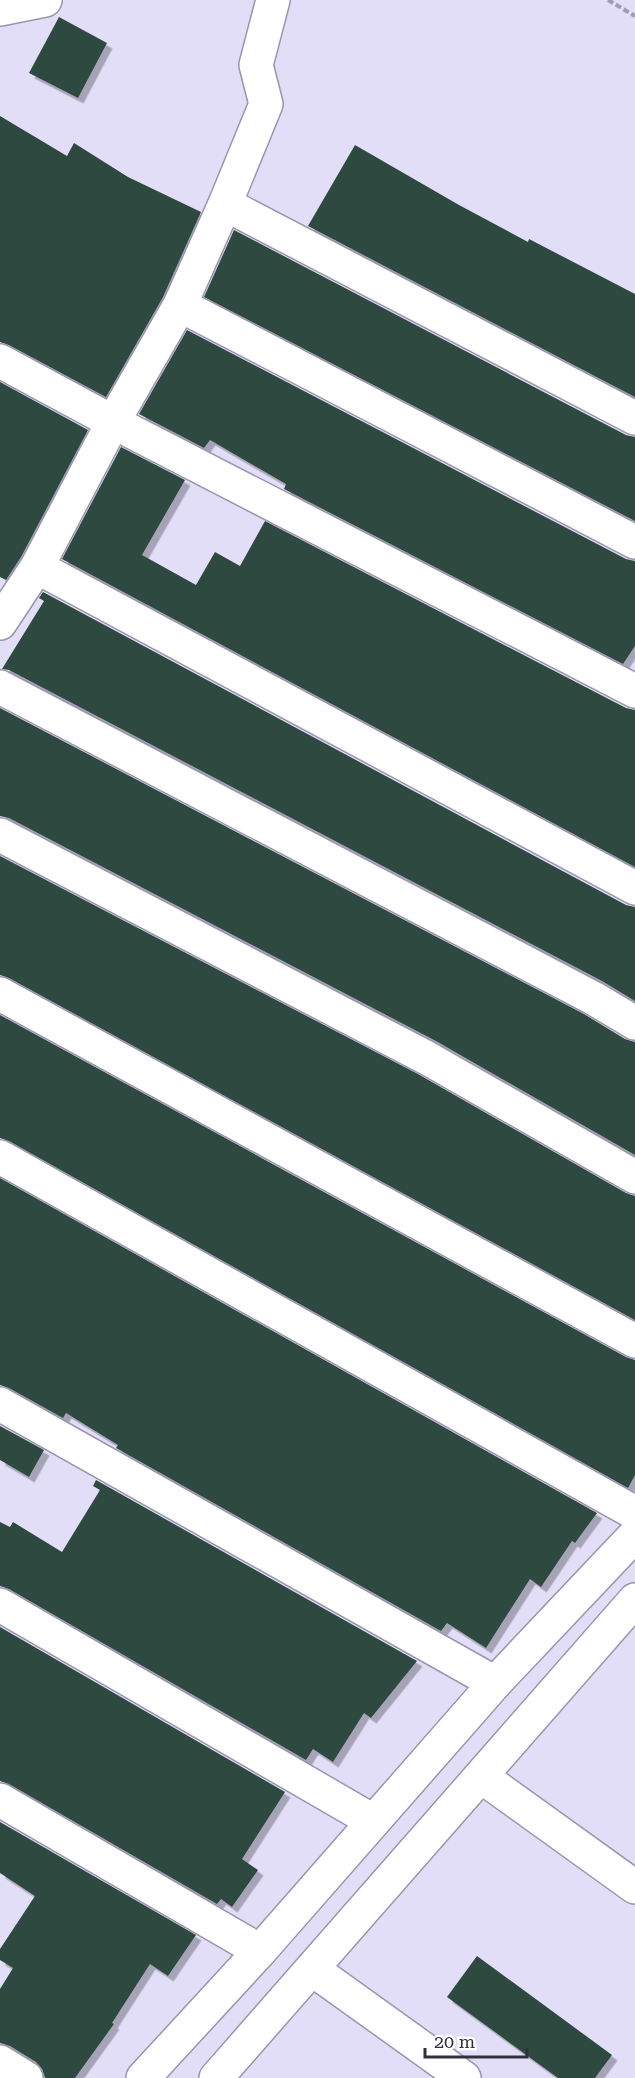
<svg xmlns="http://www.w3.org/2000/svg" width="635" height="2078" font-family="'Roboto Serif',serif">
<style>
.building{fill:#2f4940;filter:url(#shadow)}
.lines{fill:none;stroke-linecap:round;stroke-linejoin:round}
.minor-casing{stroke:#9995ad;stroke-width:36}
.major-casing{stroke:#9995ad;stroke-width:36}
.path{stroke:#9f9cb0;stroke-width:4;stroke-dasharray:6 3;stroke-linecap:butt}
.minor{stroke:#fff;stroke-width:33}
.major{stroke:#fff;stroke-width:33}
</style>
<defs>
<filter id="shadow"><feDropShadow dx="5.5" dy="5.5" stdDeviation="0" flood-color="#0004"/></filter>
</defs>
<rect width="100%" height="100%" fill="#e2def8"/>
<g class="building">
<polygon points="59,17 107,43 78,98 29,73"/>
<polygon points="0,116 67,156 74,143 128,177 201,212 163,297 106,397 9,345 0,342"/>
<polygon points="355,145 459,205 528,242 529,239 635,294 635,397 308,226"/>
<polygon points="234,230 626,435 635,437 635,521 204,297"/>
<polygon points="187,330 626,559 635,561 635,646 623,664 284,489 286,484 210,440 204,448 139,414"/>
<polygon points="0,382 88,430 21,557 6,580 0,577"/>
<polygon points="121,447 185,480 142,555 196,585 215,552 240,566 265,521 626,708 635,710 635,867 62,559"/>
<polygon points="43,592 626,905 635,907 635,1001 602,981 9,670 2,669 44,601 39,598"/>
<polygon points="0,708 584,1014 625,1039 635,1042 635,1155 436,1041 9,818 0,816"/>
<polygon points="0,856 418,1074 626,1193 635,1196 635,1320 9,978 0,975"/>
<polygon points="0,1015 626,1357 635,1360 635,1475 628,1488 9,1141 0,1138"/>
<polygon points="0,1178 597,1513 575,1543 572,1541 541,1587 530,1579 486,1648 447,1623 441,1631 116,1448 118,1445 66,1413 63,1418 9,1388 0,1385"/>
<polygon points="0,1426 44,1450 29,1477 0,1460"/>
<polygon points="96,1480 417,1661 371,1718 364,1713 333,1762 313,1749 306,1760 9,1589 0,1586 0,1522 10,1527 13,1522 62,1552 100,1490 93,1486"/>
<polygon points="0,1627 285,1792 242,1859 258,1870 232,1907 221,1899 217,1904 9,1784 0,1781"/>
<polygon points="0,1822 196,1935 168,1976 150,1964 112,2023 114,2024 75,2078 45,2078 42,2069 36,2062 10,2046 0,2043 0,1989 13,1968 0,1960 0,1949 35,1896 0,1873"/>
<polygon points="477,1956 612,2055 595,2078 558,2078 447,1997"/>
</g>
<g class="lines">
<defs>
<g id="minor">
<polyline points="225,204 635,418"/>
<polyline points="180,305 635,542"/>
<polyline points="0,361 113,422 635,691"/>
<polyline points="37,567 635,888"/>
<polyline points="0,623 37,567 113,422 180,305 225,204 266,104 256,65 273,0"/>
<polyline points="0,687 593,998 635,1023"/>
<polyline points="0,835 427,1058 635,1177"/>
<polyline points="0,994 635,1341"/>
<polyline points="0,1157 635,1513"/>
<polyline points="0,1404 495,1683"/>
<polyline points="0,1605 373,1821"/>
<polyline points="482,1777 635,1887"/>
<polyline points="0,1800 260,1951"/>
<polyline points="312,1969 464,2078"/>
<polyline points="0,2062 26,2078"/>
</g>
<g id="major">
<polyline points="0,9 45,0"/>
<polyline points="143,2078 260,1951 495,1683 635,1535"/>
<polyline points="216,2078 635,1600"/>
</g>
</defs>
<use href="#minor" class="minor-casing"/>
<use href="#major" class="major-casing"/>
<polyline class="path" points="608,0 635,16"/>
<use href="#minor" class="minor"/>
<use href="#major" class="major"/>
</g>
<path d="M425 2048v9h102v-9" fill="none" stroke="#32313b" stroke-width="3"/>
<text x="434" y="2048" font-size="18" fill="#32313b" stroke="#ffffff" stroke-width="4.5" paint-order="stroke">20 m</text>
</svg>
